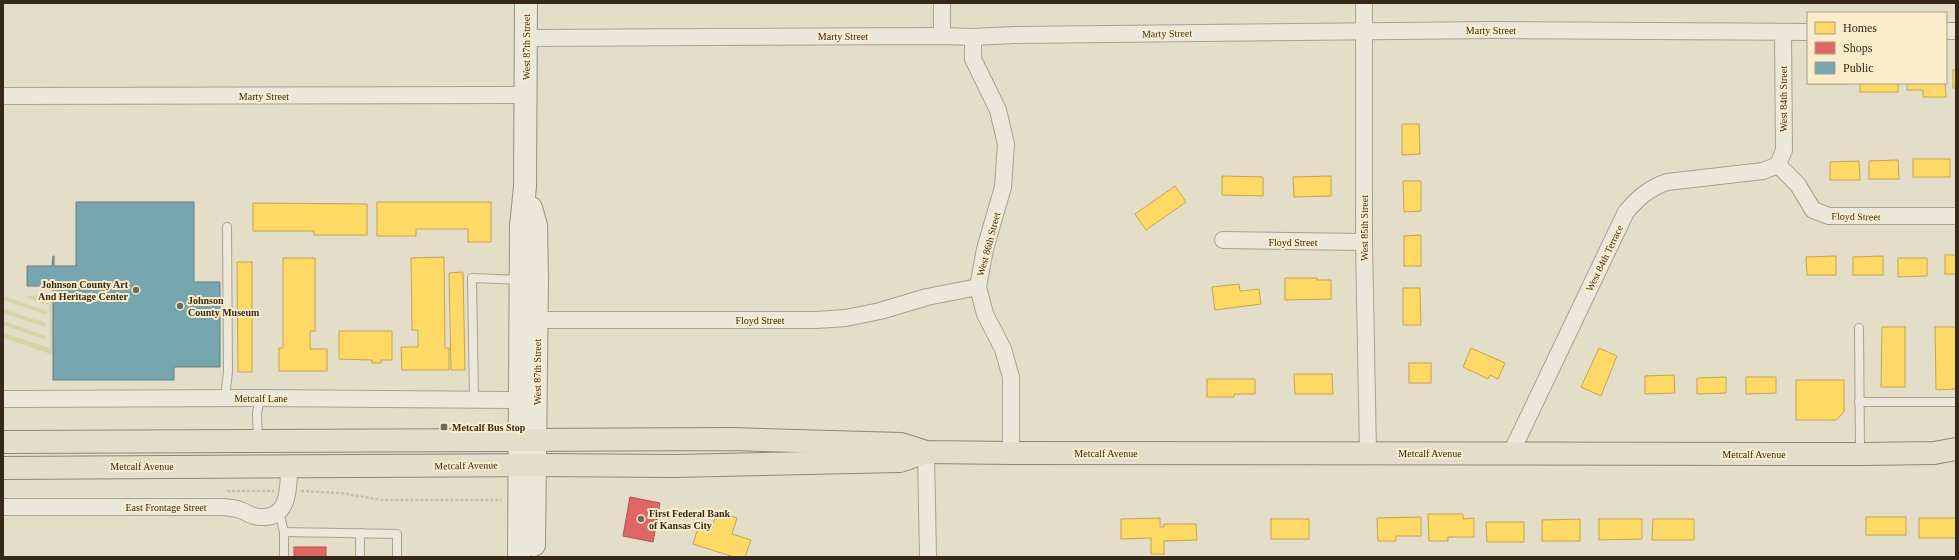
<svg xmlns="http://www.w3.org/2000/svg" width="1959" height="560" font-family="'Times New Roman',serif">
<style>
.green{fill:#d4d6a9}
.homes{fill:#ffd966;stroke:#c3a44f}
.shops{fill:#e06666;stroke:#ad544f}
.public{fill:#76a5af;stroke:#638082}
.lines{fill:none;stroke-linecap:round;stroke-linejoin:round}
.lane-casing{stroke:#a9a192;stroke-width:10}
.street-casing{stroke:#a9a192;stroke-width:18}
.secondary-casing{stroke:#989182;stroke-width:24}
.primary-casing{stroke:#8e8679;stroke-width:24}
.path{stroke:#c4beb2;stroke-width:2.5;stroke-dasharray:3 2;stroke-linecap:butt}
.lane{stroke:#ece7db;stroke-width:8}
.street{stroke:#ece7db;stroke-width:16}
.secondary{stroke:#ece7db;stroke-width:22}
.primary{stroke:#e4ddcb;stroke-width:22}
.poi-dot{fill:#746857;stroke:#f8eccb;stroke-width:1.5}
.labels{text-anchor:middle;stroke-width:4;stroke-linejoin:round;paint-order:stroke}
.street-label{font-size:10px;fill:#37291a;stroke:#f8eccb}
.poi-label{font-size:10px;font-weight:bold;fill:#37291a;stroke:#f8eccb;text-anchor:start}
</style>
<rect width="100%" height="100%" fill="#e4ddc8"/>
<g class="green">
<polygon points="53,293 53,355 3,338 3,333 50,348 49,305 25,297"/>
<polygon points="3,296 47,311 47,315 3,300"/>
<polygon points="3,309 46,323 46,327 3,313"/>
<polygon points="3,321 46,336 46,340 3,325"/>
</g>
<g class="homes">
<rect x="1953" y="70" width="3" height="18"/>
<rect x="1809" y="83" width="37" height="1"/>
<rect x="1860" y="83" width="38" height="9"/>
<polygon points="1907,83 1945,83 1946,97 1923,97 1923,90 1907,90"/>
<polygon points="1402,124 1419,124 1420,154 1402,155"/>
<rect x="1913" y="159" width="37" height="18"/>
<polygon points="1898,160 1899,179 1869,179 1869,161"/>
<polygon points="1859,161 1860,180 1830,180 1830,162"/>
<polygon points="1222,176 1263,177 1263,196 1222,195"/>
<polygon points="1331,176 1331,196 1294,197 1293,177"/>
<polygon points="1403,181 1421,181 1421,211 1404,212"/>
<polygon points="1175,186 1186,202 1146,230 1135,214"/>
<polygon points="377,202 491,202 491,242 468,242 468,229 416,229 416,236 377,236"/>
<polygon points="253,203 367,204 367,235 314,235 314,231 253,231"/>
<polygon points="1421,235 1421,266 1404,266 1404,236"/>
<rect x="1945" y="255" width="11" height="19"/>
<polygon points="1836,256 1836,275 1807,275 1806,257"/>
<polygon points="1883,256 1883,275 1853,275 1853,257"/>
<polygon points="444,257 445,348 449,348 449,370 402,370 401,347 418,347 418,330 412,330 411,258"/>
<polygon points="283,258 315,258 315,331 310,331 310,349 327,349 327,371 279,371 279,348 283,348"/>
<polygon points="1898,258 1927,258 1927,276 1898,277"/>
<polygon points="237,262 252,262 252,372 238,372"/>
<polygon points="463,272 465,370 451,370 449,273"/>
<polygon points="1285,278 1317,278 1317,280 1331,280 1331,299 1285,300"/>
<polygon points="1239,284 1240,291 1259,289 1261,304 1215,310 1212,287"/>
<polygon points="1403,288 1420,288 1421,325 1403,325"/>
<polygon points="1882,327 1905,327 1905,387 1881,387"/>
<polygon points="1935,327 1956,327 1956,389 1936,390"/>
<polygon points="339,331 392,331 392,360 381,360 381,363 372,363 372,360 339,359"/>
<polygon points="1471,348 1505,363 1498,379 1490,375 1488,379 1463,367"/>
<polygon points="1599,348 1617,356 1601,396 1581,387"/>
<rect x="1409" y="363" width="22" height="20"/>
<polygon points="1294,374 1332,374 1333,394 1295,394"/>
<polygon points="1674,375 1675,393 1645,394 1645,376"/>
<polygon points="1726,377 1726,393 1697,394 1697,378"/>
<polygon points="1746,377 1776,377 1776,393 1746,394"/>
<polygon points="1207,379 1255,379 1255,394 1234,394 1234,397 1207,397"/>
<polygon points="1796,380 1844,380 1844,412 1836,420 1796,420"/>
<polygon points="717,511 737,518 732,534 751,540 745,557 734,557 693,544 699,524 712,528"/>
<polygon points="1428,514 1463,514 1463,519 1474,518 1474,537 1448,537 1448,541 1429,541"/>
<polygon points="1421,517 1421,536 1396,536 1396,541 1378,541 1377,518"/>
<rect x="1866" y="517" width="40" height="18"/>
<polygon points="1160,518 1160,527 1164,527 1164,524 1196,524 1197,540 1164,541 1164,554 1151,554 1151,538 1121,539 1121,519"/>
<rect x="1919" y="518" width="37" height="20"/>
<rect x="1271" y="519" width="38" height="20"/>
<polygon points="1580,519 1580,541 1542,541 1542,520"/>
<polygon points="1599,519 1642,519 1642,539 1599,540"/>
<polygon points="1653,519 1694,519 1694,540 1652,540"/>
<polygon points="1486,522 1524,522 1524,542 1487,542"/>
</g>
<g class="shops">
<polygon points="630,497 660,503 653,542 623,536"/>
<rect x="294" y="547" width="32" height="10"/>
</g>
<polygon class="public" points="76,202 194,202 194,282 220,282 220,367 174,367 174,380 53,380 53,286 27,286 27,266 52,266 53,256 54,256 54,266 76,266"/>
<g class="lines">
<defs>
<g id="lane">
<polyline points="1859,328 1860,453"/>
<polyline points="225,398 228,371 227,227"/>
<polyline points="474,400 472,278 520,280"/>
<polyline points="1859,402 1956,402"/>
<polyline points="258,441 257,413 260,398"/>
<polyline points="279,512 284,532 284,557"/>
<polyline points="284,532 397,534 397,557"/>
<polyline points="360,533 360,557"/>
</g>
<g id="street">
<polyline points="942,3 942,36"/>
<polyline points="1364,3 1364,242 1368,453"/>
<polyline points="1946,31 1956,31"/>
<polyline points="973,37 973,59 998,110 1006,144 1003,187 985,249 978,287 985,314 1003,349 1011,377 1011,453"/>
<polyline points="526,38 942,36 973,37 1015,35 1494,30 1808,32"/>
<polyline points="3,96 526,95"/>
<polyline points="1778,165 1798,185 1813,210 1829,216 1956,216"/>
<polyline points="1778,165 1784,150 1783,33"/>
<polyline points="1223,240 1364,242"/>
<polyline points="537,320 816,320 846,318 880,311 927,297 978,287"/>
<polyline points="3,399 260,398 519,400"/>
<polyline points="926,452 928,557"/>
<path d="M1511,453L1626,212C1638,198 1649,188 1667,182L1763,171L1778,165"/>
<path d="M3,507H224C229,508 235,508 240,510C245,511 249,515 254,516C288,523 289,492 289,467"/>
</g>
<g id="secondary">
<polyline points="531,208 536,225 537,278 534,545"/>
<polyline points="519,557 521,226 525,187 526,3"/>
</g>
<g id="primary">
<polyline points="3,442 732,439 901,444 926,452 1011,453 1860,454 1934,453 1956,449"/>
<polyline points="3,468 535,465 675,466 900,461 926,452"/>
</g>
</defs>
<use href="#lane" class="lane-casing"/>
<use href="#street" class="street-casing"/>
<use href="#secondary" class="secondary-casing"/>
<use href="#primary" class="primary-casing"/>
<g class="path">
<polyline points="227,491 274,491"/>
<polyline points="301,491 341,493 382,500 502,500"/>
</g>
<use href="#lane" class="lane"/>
<use href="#street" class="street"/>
<use href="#secondary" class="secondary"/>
<use href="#primary" class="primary"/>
</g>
<g class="poi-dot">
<circle cx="136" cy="290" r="4"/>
<circle cx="180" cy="306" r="4"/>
<rect x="440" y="423" width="8" height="8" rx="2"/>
<circle cx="641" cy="519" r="4"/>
</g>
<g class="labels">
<g class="street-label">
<text x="1491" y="34">Marty Street</text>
<text transform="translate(1167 33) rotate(-1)" y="4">Marty Street</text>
<text x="843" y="40">Marty Street</text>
<text transform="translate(526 47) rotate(-90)" y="4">West 87th Street</text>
<text x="264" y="100">Marty Street</text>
<text transform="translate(1783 99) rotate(-90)" y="4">West 84th Street</text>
<text transform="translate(1856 216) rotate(1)" y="4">Floyd Street</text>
<text transform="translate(1364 228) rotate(-90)" y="4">West 85th Street</text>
<text x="1293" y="246">Floyd Street</text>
<text transform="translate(988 244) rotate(-75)" y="4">West 86th Street</text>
<text transform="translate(1604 258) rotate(-64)" y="4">West 84th Terrace</text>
<text x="760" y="324">Floyd Street</text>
<text transform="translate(537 372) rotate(-90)" y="4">West 87th Street</text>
<text x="261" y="402">Metcalf Lane</text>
<text x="1106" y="457">Metcalf Avenue</text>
<text x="1430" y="457">Metcalf Avenue</text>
<text x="1754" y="458">Metcalf Avenue</text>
<text transform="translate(466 465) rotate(-1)" y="4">Metcalf Avenue</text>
<text x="142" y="470">Metcalf Avenue</text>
<text x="166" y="511">East Frontage Street</text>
</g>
<g class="poi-label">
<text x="128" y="288" text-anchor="end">Johnson County Art<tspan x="128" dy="12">And Heritage Center</tspan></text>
<text x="188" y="304">Johnson<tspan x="188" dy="12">County Museum</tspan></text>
<text x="452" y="431">Metcalf Bus Stop</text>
<text x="649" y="517">First Federal Bank<tspan x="649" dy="12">of Kansas City</tspan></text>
</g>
</g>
<rect width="1959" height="560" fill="none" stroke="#37291a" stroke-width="8"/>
<rect x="1807" y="12" width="140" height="72" fill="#f8eccb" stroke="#ab9e84"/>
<rect x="1815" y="22" width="20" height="12" fill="#ffd966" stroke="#ab9e84"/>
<text x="1843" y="32" font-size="12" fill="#37291a">Homes</text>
<rect x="1815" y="42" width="20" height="12" fill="#e06666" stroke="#ab9e84"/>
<text x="1843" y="52" font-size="12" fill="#37291a">Shops</text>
<rect x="1815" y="62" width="20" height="12" fill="#76a5af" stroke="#ab9e84"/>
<text x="1843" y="72" font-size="12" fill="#37291a">Public</text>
</svg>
